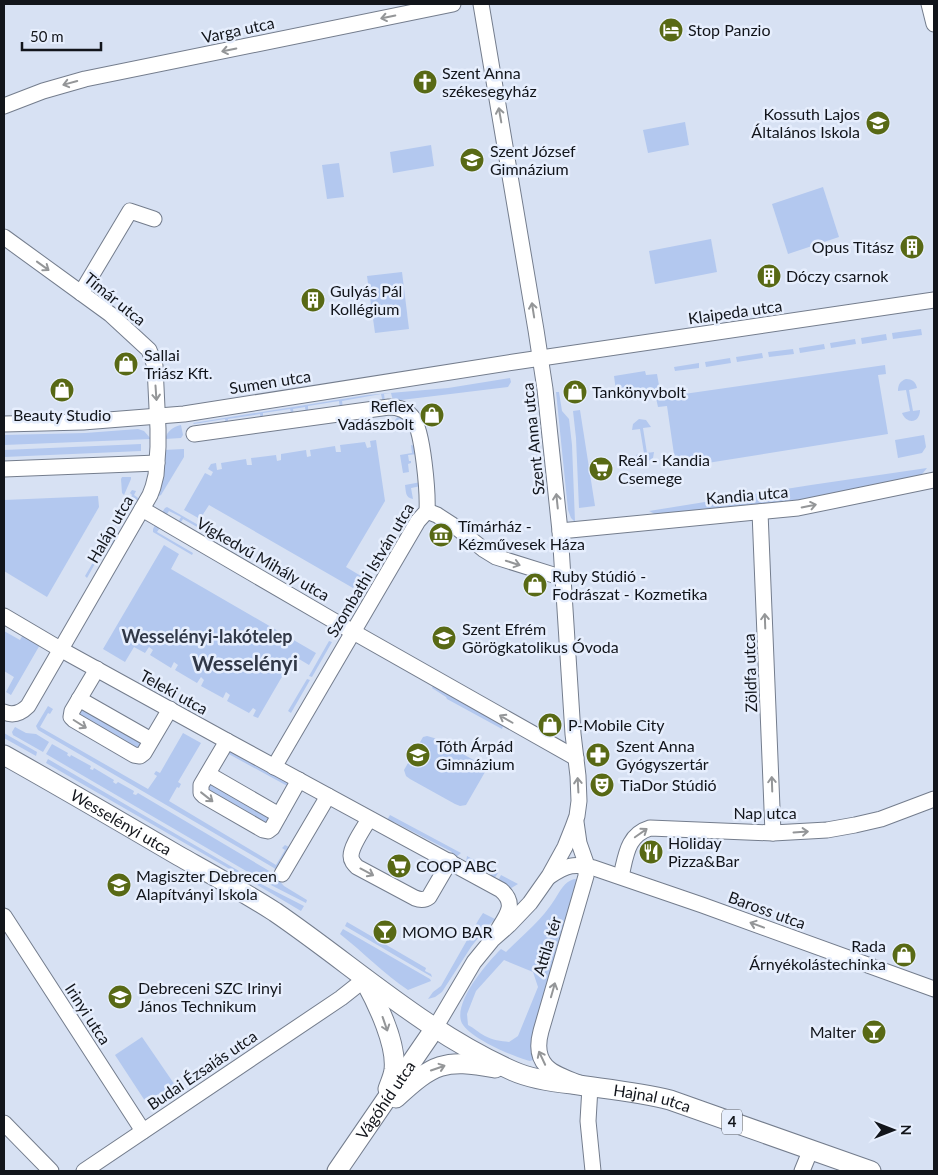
<svg xmlns="http://www.w3.org/2000/svg" width="938" height="1175" font-family="Lato,sans-serif">
<style>
.green{fill:#b3c8ef;fill-rule:evenodd}
.lines{fill:none;stroke-linecap:round;stroke-linejoin:round}
.minor-casing{stroke:#747d8d;stroke-width:17}
.major-casing{stroke:#747d8d;stroke-width:21}
.minor{stroke:#fff;stroke-width:15}
.major{stroke:#fff;stroke-width:19}
.oneway{stroke:#949698}
.labels{text-anchor:middle;stroke-width:5;stroke-linejoin:round;paint-order:stroke}
.shield{fill:#e6eefd;stroke:#52565f;stroke-width:1}
.shield-label{font-size:15px;font-weight:bold;fill:#12151b}
.street-label{font-size:16px;fill:#12151b;stroke:#e6eefd}
.poi-label{font-size:16px;fill:#12151b;stroke:#e6eefd;text-anchor:start}
.neighbourhood-label{font-size:18px;font-weight:bold;fill:#313847;stroke:#e6eefd}
.district-label{font-size:21px;font-weight:bold;fill:#313847;stroke:#e6eefd}
</style>
<rect width="100%" height="100%" fill="#d7e1f3"/>
<g class="green">
<polygon points="685,122 689,145 648,153 643,130"/>
<polygon points="431,145 434,166 393,173 390,152"/>
<polygon points="339,163 344,197 327,199 322,165"/>
<polygon points="823,187 839,237 788,254 772,204"/>
<polygon points="711,239 717,272 655,284 649,251"/>
<polygon points="402,272 409,329 375,333 367,276"/>
<polygon points="921,329 922,335 893,339 892,333"/>
<polygon points="886,334 887,340 862,344 861,338"/>
<polygon points="855,339 856,344 831,348 830,343"/>
<polygon points="824,344 825,349 800,353 799,348"/>
<polygon points="793,349 794,354 769,357 768,352"/>
<polygon points="762,353 763,358 737,362 736,357"/>
<polygon points="730,358 731,363 706,367 705,362"/>
<polygon points="699,363 699,368 675,371 674,367"/>
<polygon points="885,365 886,374 878,375 888,434 676,468 667,406 658,407 656,398"/>
<polygon points="645,371 646,375 657,374 660,391 617,398 614,376"/>
<polygon points="510,378 511,382 508,387 393,401 391,393 384,394 385,402 383,403 381,394 342,401 343,408 340,409 339,401 308,406 308,413 306,414 305,407 293,409 294,416 292,416 290,409 263,413 263,420 261,420 260,414 228,419 228,425 226,425 225,419 194,424 193,423 367,395 448,388"/>
<path d="M906,379C912,379 916,382 917,388L909,390L913,411L920,410C920,423 907,425 902,413L910,411L906,390L898,391C898,385 900,381 906,379Z"/>
<polygon points="556,392 559,392 562,411 569,419 572,445 575,522 571,518 568,510"/>
<polygon points="580,410 595,506 579,508 576,438 573,411"/>
<polygon points="401,413 412,427 396,429 395,420"/>
<polygon points="639,419 646,420 651,427 643,428 647,453 654,452 653,458 647,462 641,462 636,455 644,453 640,429 632,430 633,424"/>
<path d="M181,425L183,435L181,438L165,439C168,430 173,427 181,425Z"/>
<polygon points="138,429 144,431 151,439 4,445 4,435 85,433"/>
<polygon points="924,435 926,447 922,453 898,458 895,440"/>
<polygon points="376,440 385,501 346,567 361,576 353,588 209,505 200,519 184,510 205,473 211,476 213,472 208,469 211,464 216,463 217,470 222,469 221,463 246,459 247,465 252,465 251,458 276,455 277,461 281,460 281,454 306,450 307,457 311,456 310,450 335,446 336,452 341,452 340,445 365,442 367,448 371,447 370,441"/>
<polygon points="141,444 141,451 4,457 4,450"/>
<polygon points="411,445 415,446 418,454 408,455 409,461 411,461 411,463 408,464 409,472 403,473 400,455 412,453"/>
<polygon points="183,449 184,449 184,457 161,495 159,496 155,494 164,450"/>
<polygon points="927,468 923,473 915,479 801,503 657,515 649,511 811,485"/>
<polygon points="122,477 131,477 131,479 124,495 122,493 121,479"/>
<path d="M421,482V486L411,488L413,499C405,498 406,491 405,485Z"/>
<polygon points="132,490 136,491 134,495 141,500 140,502 132,497 126,508 127,509 125,514 123,513 111,534 110,534 132,495 130,493"/>
<polygon points="98,496 99,507 47,597 4,571 4,500"/>
<polygon points="167,507 207,530 206,532 183,519 179,525 177,524 181,517 169,511 165,517 161,514 165,508"/>
<polygon points="156,523 161,526 157,532 193,553 192,555 153,532 153,529"/>
<polygon points="108,537 116,542 114,546 107,542 87,578 85,576"/>
<polygon points="164,545 179,554 171,569 316,653 309,665 294,656 258,718 253,716 256,710 253,708 249,713 227,701 230,695 226,692 223,698 201,686 204,680 201,677 197,683 175,670 178,665 174,662 171,668 150,655 153,650 149,647 145,653 134,647 125,662 103,649"/>
<polygon points="4,631 20,640 24,633 41,643 11,695 6,692 14,677 4,671"/>
<polygon points="329,641 332,642 312,677 309,676"/>
<polygon points="307,679 310,680 291,713 288,711"/>
<polygon points="433,686 503,726 502,729 447,699 446,697 432,688"/>
<polygon points="48,706 53,709 50,714 48,713 40,727 148,789 157,776 154,774 156,771 160,773 183,733 201,743 178,782 181,784 179,788 177,787 169,801 276,865 285,850 282,848 285,845 289,847 312,807 316,810 278,872 274,868 38,730 36,726"/>
<polygon points="86,708 142,740 143,745 138,751 77,716 79,710"/>
<polygon points="15,727 26,733 36,734 49,742 43,752 13,735 12,732"/>
<polygon points="4,733 37,752 36,756 4,738"/>
<polygon points="427,736 434,738 479,763 483,767 485,772 466,805 460,806 455,804 410,779 406,776 404,770 423,737"/>
<polygon points="52,744 68,753 67,755 70,757 71,755 91,766 90,769 93,770 94,768 114,780 113,782 116,784 118,782 134,791 133,794 136,795 138,793 271,872 284,886 307,900 306,903 265,882 46,754"/>
<polygon points="229,750 287,780 291,788 225,752"/>
<polygon points="48,759 261,884 304,906 301,911 259,886 46,763"/>
<polygon points="216,784 268,814 271,820 268,825 207,789 210,785"/>
<polygon points="390,815 461,853 456,857 450,856 452,852 394,822 391,825 386,822"/>
<polygon points="467,856 498,873 494,879 489,877 490,873 471,863 469,867 466,862"/>
<polygon points="501,875 518,884 508,890 498,881"/>
<path d="M574,879L581,880L533,1059V1060L530,1061C514,1057 466,1037 461,1021C455,1000 487,963 501,949L506,952C523,935 542,920 555,899C560,891 564,882 574,879ZM504,960L533,972L538,987L518,1036L509,1042C501,1041 492,1040 485,1036C479,1033 474,1028 468,1025L467,1014L476,991Z"/>
<polygon points="483,913 495,919 486,928 471,947 442,992 435,997 428,999 433,992 441,986 479,919"/>
<polygon points="347,922 426,968 425,971 431,974 432,977 345,926"/>
<path d="M343,929L430,979L431,981L408,990C384,974 363,952 340,934Z"/>
<polygon points="142,1037 177,1088 149,1107 115,1055"/>
</g>
<g class="lines">
<defs>
<g id="minor">
<polyline points="929,4 934,24"/>
<polyline points="4,106 43,91 85,79 453,4"/>
<path d="M4,237L110,314L149,350L155,366L158,429V447L156,475L153,487L150,495L28,706C21,713 13,716 4,712"/>
<polyline points="81,293 130,211 154,219"/>
<polyline points="4,424 83,422 184,414 514,362 934,300"/>
<path d="M194,434L389,407C399,407 407,410 413,418C423,432 428,492 427,511L418,521L274,767"/>
<polyline points="4,469 157,463"/>
<polyline points="142,509 341,625 576,758"/>
<polyline points="427,511 437,515 457,528 483,549 496,557 563,578"/>
<polyline points="760,512 773,833"/>
<polyline points="560,531 798,508 934,480"/>
<path d="M4,616L60,649L227,741L501,890C516,903 508,914 499,928"/>
<polyline points="97,669 72,711 71,717 74,720 134,755 140,756 144,753 170,709"/>
<polyline points="79,699 151,740"/>
<polyline points="227,741 201,785 201,793 204,796 263,830 268,831 272,828 299,780"/>
<polyline points="208,774 279,815"/>
<path d="M369,819C364,828 351,846 351,856C351,861 354,864 357,867L415,898C420,900 425,900 429,897L450,861"/>
<path d="M576,822L579,843L586,863V876L541,1031C530,1071 560,1075 590,1087L588,1121L593,1171"/>
<polyline points="282,874 328,796"/>
<path d="M550,876C567,865 574,863 594,868L702,905L934,989"/>
<path d="M621,876C626,856 627,835 650,828L773,833L827,830L855,825L881,819L934,799"/>
<polyline points="4,916 143,1131"/>
<polyline points="435,1028 474,962 492,940 509,925 530,903 549,876 565,847 573,827 577,816 579,801 578,776 573,734 560,531 545,389 536,330 481,4"/>
<polyline points="4,1123 51,1171"/>
<polyline points="84,1171 341,998 365,979"/>
<polyline points="802,1171 811,1149"/>
</g>
<g id="major">
<path id="s1" d="M4,755C63,788 121,822 179,856C211,874 244,892 275,912C354,966 425,1032 513,1071C531,1079 552,1082 572,1084C605,1089 638,1092 670,1100L871,1171"/>
<path d="M366,983C378,1005 397,1045 394,1070C393,1077 390,1083 388,1089"/>
<path d="M396,1098C433,1064 444,1058 495,1068"/>
<path id="s2" d="M337,1171L435,1028"/>
</g>
</defs>
<use href="#minor" class="minor-casing"/>
<use href="#major" class="major-casing"/>
<use href="#minor" class="minor"/>
<use href="#major" class="major"/>
</g>
<defs><path id="oneway-shaft" d="M-6 0H5M1.5-3L5.5 0L1.5 3" fill="none" stroke-width="1.6" stroke-linecap="round" stroke-linejoin="round" transform="scale(1.25)"/></defs>
<g class="oneway">
<use href="#oneway-shaft" transform="translate(388 17) rotate(168)"/>
<use href="#oneway-shaft" transform="translate(229 50) rotate(168)"/>
<use href="#oneway-shaft" transform="translate(70 83) rotate(165)"/>
<use href="#oneway-shaft" transform="translate(500 115) rotate(-100)"/>
<use href="#oneway-shaft" transform="translate(43 266) rotate(36)"/>
<use href="#oneway-shaft" transform="translate(533 310) rotate(-99)"/>
<use href="#oneway-shaft" transform="translate(156 393) rotate(86)"/>
<use href="#oneway-shaft" transform="translate(557 501) rotate(-96)"/>
<use href="#oneway-shaft" transform="translate(809 506) rotate(-11)"/>
<use href="#oneway-shaft" transform="translate(513 563) rotate(18)"/>
<use href="#oneway-shaft" transform="translate(765 621) rotate(-92)"/>
<use href="#oneway-shaft" transform="translate(506 719) rotate(-150)"/>
<use href="#oneway-shaft" transform="translate(80 724) rotate(32)"/>
<use href="#oneway-shaft" transform="translate(772 784) rotate(-92)"/>
<use href="#oneway-shaft" transform="translate(578 785) rotate(-93)"/>
<use href="#oneway-shaft" transform="translate(207 797) rotate(38)"/>
<use href="#oneway-shaft" transform="translate(801 832) rotate(-4)"/>
<use href="#oneway-shaft" transform="translate(641 833) rotate(-35)"/>
<use href="#oneway-shaft" transform="translate(367 872) rotate(28)"/>
<use href="#oneway-shaft" transform="translate(757 925) rotate(-160)"/>
<use href="#oneway-shaft" transform="translate(553 990) rotate(-74)"/>
<use href="#oneway-shaft" transform="translate(385 1024) rotate(71)"/>
<use href="#oneway-shaft" transform="translate(542 1058) rotate(-115)"/>
<use href="#oneway-shaft" transform="translate(438 1068) rotate(-19)"/>
</g>
<defs>
<symbol id="hotel-disc" viewBox="-11 -11 22 22"><circle r="9.5" fill="#586915" stroke="#e6eefd"/><path d="M-6-4.5h1.5V1H6V5H4.5V3h-9V5H-6ZM-4 0a1.8 1.8 0 1 1 3.6 0ZM.5 0V-2.5h3Q6-2.5 6 0Z" fill="#fff"/></symbol>
<symbol id="church-disc" viewBox="-11 -11 22 22"><circle r="9.5" fill="#586915" stroke="#e6eefd"/><path d="M-1.2-6h2.4v3.5h3.3v2.4h-3.3V6h-2.4V-.1h-3.3v-2.4h3.3Z" fill="#fff"/></symbol>
<symbol id="school-disc" viewBox="-11 -11 22 22"><circle r="9.5" fill="#586915" stroke="#e6eefd"/><path d="M0-5L7-2L0 1L-7-2ZM-4 1L0 2.5L4 1V4Q0 6-4 4Z" fill="#fff"/></symbol>
<symbol id="building-disc" viewBox="-11 -11 22 22"><circle r="9.5" fill="#586915" stroke="#e6eefd"/><path d="M-4-6H4V6H1V3H-1V6H-4ZM-2.5-4.3h1.7v1.8h-1.7ZM.8-4.3h1.7v1.8H.8ZM-2.5-1h1.7V.8h-1.7ZM.8-1h1.7V.8H.8Z" fill="#fff"/></symbol>
<symbol id="shop-disc" viewBox="-11 -11 22 22"><circle r="9.5" fill="#586915" stroke="#e6eefd"/><path d="M-5-2.5h2.3a2.7 3.5 0 0 1 5.4 0H5L5.5 6h-11ZM-1.5-2.5h3a1.5 2.3 0 0 0-3 0Z" fill="#fff"/></symbol>
<symbol id="supermarket-disc" viewBox="-11 -11 22 22"><circle r="9.5" fill="#586915" stroke="#e6eefd"/><path d="M-6-5.5h2.5l.6 2H6L4.5 2H-2.5L-4.4-4H-6ZM-1.5 3.2a1.3 1.3 0 1 0 .1 0ZM3 3.2a1.3 1.3 0 1 0 .1 0Z" fill="#fff"/></symbol>
<symbol id="museum-disc" viewBox="-11 -11 22 22"><circle r="9.5" fill="#586915" stroke="#e6eefd"/><path d="M0-6L6-3V-2H-6V-3ZM-5-1h2V3h-2ZM-1-1h2V3h-2ZM3-1h2V3H3ZM-6 4H6V6H-6Z" fill="#fff"/></symbol>
<symbol id="pharmacy-disc" viewBox="-11 -11 22 22"><circle r="9.5" fill="#586915" stroke="#e6eefd"/><path d="M-2-6h4v4h4v4h-4v4h-4v-4h-4v-4h4Z" fill="#fff"/></symbol>
<symbol id="theatre-disc" viewBox="-11 -11 22 22"><circle r="9.5" fill="#586915" stroke="#e6eefd"/><path d="M-5-5.5Q0-4 5-5.5V0Q5 5 0 6Q-5 5-5 0ZM-3.3-2.5H-1v1.5H-3.3ZM1-2.5H3.3v1.5H1ZM-2.8 1Q0 5.5 2.8 1Z" fill="#fff"/></symbol>
<symbol id="restaurant-disc" viewBox="-11 -11 22 22"><circle r="9.5" fill="#586915" stroke="#e6eefd"/><path d="M-5-6h1v4h1v-4h1v4h1v-4h1v5L-1.5 .5V6h-2V.5L-5-1ZM5-6V6H3V1.5H1.5Q1.5-4 5-6Z" fill="#fff"/></symbol>
<symbol id="bar-disc" viewBox="-11 -11 22 22"><circle r="9.5" fill="#586915" stroke="#e6eefd"/><path d="M-6-5H6L.8 .8V4.5H3.5V6h-7V4.5H-.8V.8Z" fill="#fff"/></symbol>
</defs>
<g fill-rule="evenodd">
<use href="#hotel-disc" x="657" y="16" width="28" height="28"/>
<use href="#church-disc" x="411" y="68" width="28" height="28"/>
<use href="#school-disc" x="864" y="109" width="28" height="28"/>
<use href="#school-disc" x="458" y="146" width="28" height="28"/>
<use href="#building-disc" x="898" y="233" width="28" height="28"/>
<use href="#building-disc" x="755" y="262" width="28" height="28"/>
<use href="#building-disc" x="299" y="286" width="28" height="28"/>
<use href="#shop-disc" x="112" y="350" width="28" height="28"/>
<use href="#shop-disc" x="48" y="376" width="28" height="28"/>
<use href="#shop-disc" x="561" y="378" width="28" height="28"/>
<use href="#shop-disc" x="418" y="401" width="28" height="28"/>
<use href="#supermarket-disc" x="587" y="455" width="28" height="28"/>
<use href="#museum-disc" x="427" y="521" width="28" height="28"/>
<use href="#shop-disc" x="521" y="571" width="28" height="28"/>
<use href="#school-disc" x="430" y="624" width="28" height="28"/>
<use href="#shop-disc" x="536" y="711" width="28" height="28"/>
<use href="#school-disc" x="404" y="741" width="28" height="28"/>
<use href="#pharmacy-disc" x="584" y="741" width="28" height="28"/>
<use href="#theatre-disc" x="588" y="771" width="28" height="28"/>
<use href="#restaurant-disc" x="637" y="838" width="28" height="28"/>
<use href="#supermarket-disc" x="385" y="852" width="28" height="28"/>
<use href="#school-disc" x="105" y="871" width="28" height="28"/>
<use href="#bar-disc" x="371" y="918" width="28" height="28"/>
<use href="#shop-disc" x="890" y="941" width="28" height="28"/>
<use href="#school-disc" x="106" y="983" width="28" height="28"/>
<use href="#bar-disc" x="860" y="1018" width="28" height="28"/>
</g>
<g class="labels">
<rect class="shield" x="722" y="1109.5" width="20" height="25" rx="4"/>
<g class="shield-label">
<text x="732" y="1127">4</text>
</g>
<g class="street-label">
<text transform="translate(238 30) rotate(-12)" y="6">Varga utca</text>
<text transform="translate(115 299) rotate(39)" y="6">Tímár utca</text>
<text transform="translate(735 312) rotate(-8)" y="6">Klaipeda utca</text>
<text transform="translate(270 382) rotate(-9)" y="6">Sumen utca</text>
<text transform="translate(533 439) rotate(-96)" y="6">Szent Anna utca</text>
<text transform="translate(747 495) rotate(-5)" y="6">Kandia utca</text>
<text transform="translate(110 529) rotate(-60)" y="6">Haláp utca</text>
<text transform="translate(263 559) rotate(30)" y="6">Vígkedvű Mihály utca</text>
<text transform="translate(370 570) rotate(-59)" y="6">Szombathi István utca</text>
<text transform="translate(750 673) rotate(-92)" y="6">Zöldfa utca</text>
<text transform="translate(174 692) rotate(29)" y="6">Teleki utca</text>
<text x="765" y="819">Nap utca</text>
<text dy="6" stroke="none"><textPath href="#s1" startOffset="135">Wesselényi utca</textPath></text>
<text transform="translate(767 910) rotate(20)" y="6">Baross utca</text>
<text transform="translate(547 946) rotate(-73)" y="6">Attila tér</text>
<text transform="translate(88 1014) rotate(57)" y="6">Irinyi utca</text>
<text transform="translate(202 1070) rotate(-34)" y="6">Budai Ézsaiás utca</text>
<text dy="6" stroke="none"><textPath href="#s1" startOffset="742">Hajnal utca</textPath></text>
<text dy="6" stroke="none"><textPath href="#s2" startOffset="86">Vágóhíd utca</textPath></text>
</g>
<g class="poi-label">
<text x="688" y="36">Stop Panzio</text>
<text x="442" y="79">Szent Anna<tspan x="442" dy="18">székesegyház</tspan></text>
<text x="860" y="120" text-anchor="end">Kossuth Lajos<tspan x="860" dy="18">Általános Iskola</tspan></text>
<text x="490" y="157">Szent József<tspan x="490" dy="18">Gimnázium</tspan></text>
<text x="894" y="253" text-anchor="end">Opus Titász</text>
<text x="786" y="282">Dóczy csarnok</text>
<text x="330" y="297">Gulyás Pál<tspan x="330" dy="18">Kollégium</tspan></text>
<text x="144" y="361">Sallai<tspan x="144" dy="18">Triász Kft.</tspan></text>
<text x="592" y="398">Tankönyvbolt</text>
<text x="414" y="412" text-anchor="end">Reflex<tspan x="414" dy="18">Vadászbolt</tspan></text>
<text x="62" y="421" text-anchor="middle">Beauty Studio</text>
<text x="618" y="466">Reál - Kandia<tspan x="618" dy="18">Csemege</tspan></text>
<text x="458" y="532">Tímárház -<tspan x="458" dy="18">Kézművesek Háza</tspan></text>
<text x="552" y="582">Ruby Stúdió -<tspan x="552" dy="18">Fodrászat - Kozmetika</tspan></text>
<text x="462" y="635">Szent Efrém<tspan x="462" dy="18">Görögkatolikus Óvoda</tspan></text>
<text x="568" y="731">P-Mobile City</text>
<text x="436" y="752">Tóth Árpád<tspan x="436" dy="18">Gimnázium</tspan></text>
<text x="616" y="752">Szent Anna<tspan x="616" dy="18">Gyógyszertár</tspan></text>
<text x="620" y="791">TiaDor Stúdió</text>
<text x="668" y="849">Holiday<tspan x="668" dy="18">Pizza&amp;Bar</tspan></text>
<text x="416" y="872">COOP ABC</text>
<text x="136" y="882">Magiszter Debrecen<tspan x="136" dy="18">Alapítványi Iskola</tspan></text>
<text x="402" y="938">MOMO BAR</text>
<text x="886" y="952" text-anchor="end">Rada<tspan x="886" dy="18">Árnyékolástechinka</tspan></text>
<text x="138" y="994">Debreceni SZC Irinyi<tspan x="138" dy="18">János Technikum</tspan></text>
<text x="856" y="1038" text-anchor="end">Malter</text>
</g>
<g class="neighbourhood-label">
<text x="207" y="643">Wesselényi-lakótelep</text>
</g>
<g class="district-label">
<text x="245" y="671">Wesselényi</text>
</g>
</g>
<rect width="938" height="1175" fill="none" stroke="#12151b" stroke-width="10"/>
<g transform="translate(893 1130) rotate(90)" stroke="#e6eefd" stroke-width="4" paint-order="stroke">
<path d="M0-4L9 19L0 12L-9 19Z" fill="#12151b"/>
<text y="-8" font-size="14" font-weight="bold" text-anchor="middle" fill="#12151b">N</text>
</g>
<path d="M22 42v8h79v-8" fill="none" stroke="#12151b" stroke-width="2.5"/>
<text x="30" y="42" font-size="15" fill="#12151b" stroke="#e6eefd" stroke-width="4" paint-order="stroke">50 m</text>
</svg>
